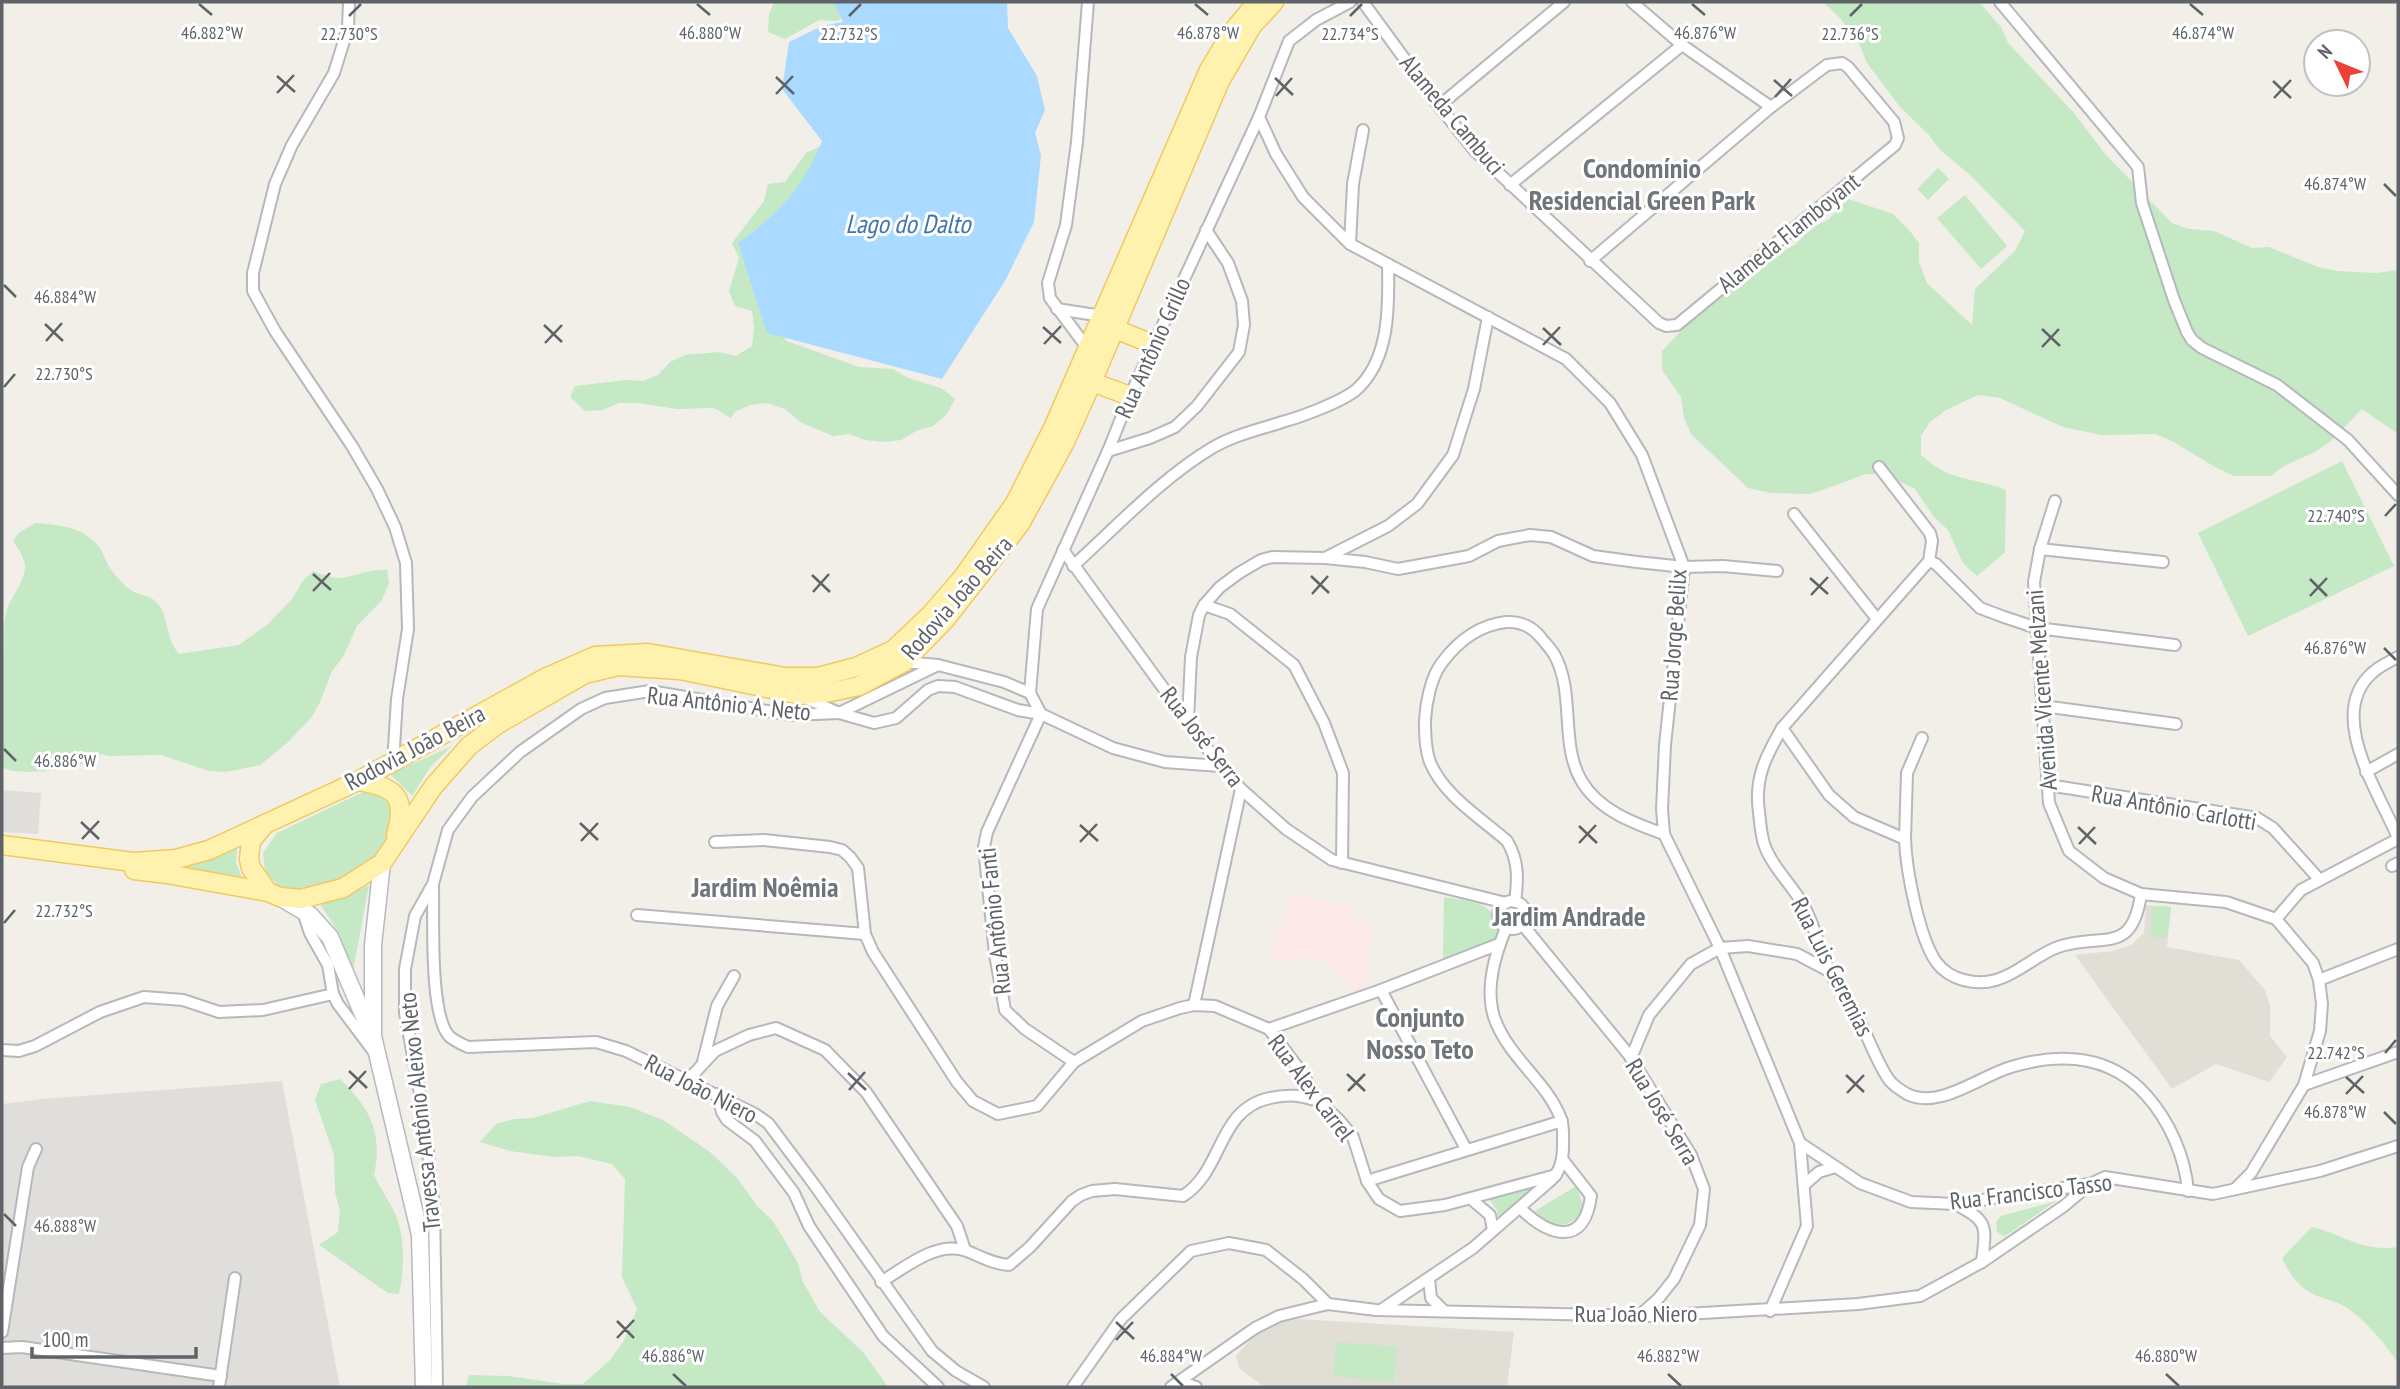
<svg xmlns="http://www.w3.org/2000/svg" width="2400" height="1389" font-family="'PT Sans Narrow',sans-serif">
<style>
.industrial{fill:#e0deda}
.education{fill:#e1ded6}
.medical{fill:#fce8e6}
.green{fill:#c5e8c5}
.water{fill:#aadaff}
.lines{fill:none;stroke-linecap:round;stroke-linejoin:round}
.minor-casing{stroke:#b5b8bc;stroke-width:14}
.secondary-casing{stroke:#b6babf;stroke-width:19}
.primary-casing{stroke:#f2c960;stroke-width:21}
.minor{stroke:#fff;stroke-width:10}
.secondary{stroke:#fff;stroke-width:16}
.primary{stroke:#fff2af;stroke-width:18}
.ticks{fill:none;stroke:#5f6368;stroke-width:2.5}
.labels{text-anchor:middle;stroke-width:6;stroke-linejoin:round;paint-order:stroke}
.street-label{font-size:24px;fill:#5f6368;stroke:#fff}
.water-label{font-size:26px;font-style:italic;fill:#4174aa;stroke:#fff}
.quarter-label{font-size:28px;font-weight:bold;fill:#70757a;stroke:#fff}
.ticks-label{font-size:18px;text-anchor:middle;fill:#5f6368;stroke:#fff;stroke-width:6;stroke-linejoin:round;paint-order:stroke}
</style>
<rect width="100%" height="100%" fill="#f1efe8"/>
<g class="industrial">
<polygon points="2,790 41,793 38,834 2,832"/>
<polygon points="282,1081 340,1387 2,1387 2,1104 42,1099"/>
</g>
<g class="education">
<polygon points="2146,905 2171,907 2167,947 2239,960 2265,990 2270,1006 2270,1036 2287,1057 2269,1082 2216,1064 2172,1089 2075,955 2112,951 2131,945 2144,933"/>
<polygon points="1299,1319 1514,1332 1507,1387 1264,1387 1239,1368 1236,1356 1256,1333 1281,1322"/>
</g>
<polygon class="medical" points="1290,893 1351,907 1347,918 1372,922 1365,989 1355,991 1318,957 1270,962"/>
<g class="green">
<polygon points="774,2 843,2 851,15 836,21 819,20 785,39 768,32 769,15"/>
<path d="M1823,2H1979L2001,27L2008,43L2074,113L2106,155L2172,223L2189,229L2214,231L2252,248L2269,247L2318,267L2337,271L2376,273L2398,270V434L2362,409L2333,439L2317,451L2284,466L2271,476H2234L2215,467L2172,441L2156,434L2101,435L2063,427L2000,398L1978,395L1946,410L1930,422L1921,436V455C1951,483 1972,476 2006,490L2005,552L1977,576L1963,563L1948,530L1934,517L1915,489L1885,474H1866L1811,494L1771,493L1748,488L1691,434L1684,418L1681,397L1662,370V351L1695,316L1775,256L1796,244L1812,227L1828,220L1848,199L1893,214L1909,230L1919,243V262L1927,283L1972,325L1975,289L2015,251L2025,231L1969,174L1939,149L1929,135L1901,108L1867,63L1860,46L1841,19Z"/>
<polygon points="823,145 776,327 787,341 859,367 893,369 908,378 941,388 955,399 946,415 933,426 916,431 901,440 884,442 865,440 849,434 833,436 800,422 785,409 767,403 750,405 735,412 731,418 714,408 677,409 638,403 619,403 603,410 585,411 570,397 575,386 626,380 643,381 658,375 670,362 685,355 719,352 736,356 752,346 754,328 752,311 735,306 729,291 739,258 732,243 764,201 768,184 785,182 806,153"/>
<polygon points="1938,168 1949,179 1928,200 1917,189"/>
<polygon points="1965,195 2007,246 1981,269 1937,218"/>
<polygon points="2342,461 2394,566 2248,636 2198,533"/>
<path d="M35,523C59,525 83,526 99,547C104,554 106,563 112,571C117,577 124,586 131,590C142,597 149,593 159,605C169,618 165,638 179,654L239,645L268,624L293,598L302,582L313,571C323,575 336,580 347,577C362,574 372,569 387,570L389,583L382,600L357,626L343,657L332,671L320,702L311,718L287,743L260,765L226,772L209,771L161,755L108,756L102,754C94,758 85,763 76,766C61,770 14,776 2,767V664C6,647 2,630 6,613C10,597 24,584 25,567C25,558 18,548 13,541L20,532Z"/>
<polygon points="452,746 431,766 412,796 390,774"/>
<polygon points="365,791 385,796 398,808 399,826 371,865 339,885 305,892 281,888 265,872 263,853 277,833"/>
<polygon points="237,848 236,863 242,878 182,867 215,858"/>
<polygon points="369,885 353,971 339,933 320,904 345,897"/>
<path d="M1444,897C1468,901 1499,902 1499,933L1492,941L1443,959Z"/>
<polygon points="2153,906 2171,907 2167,938 2150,937"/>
<path d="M340,1079C370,1108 383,1133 374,1175C381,1191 393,1205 398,1221C405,1243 404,1272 399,1294L388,1293L319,1245L338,1232L340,1211L335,1192L334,1155L315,1100L321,1084Z"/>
<polygon points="590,1101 630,1107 663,1120 710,1152 738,1179 757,1206 772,1220 781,1234 798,1263 803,1282 820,1312 863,1352 888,1387 466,1387 469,1375 508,1376 564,1384 583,1384 610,1360 624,1341 637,1309 622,1277 625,1179 612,1164 578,1156 555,1157 510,1151 480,1142 496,1124 514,1119 533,1118"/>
<polygon points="1538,1184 1498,1217 1497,1210 1489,1199"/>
<path d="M1576,1186L1584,1207C1573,1230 1550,1230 1535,1211Z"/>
<polygon points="2056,1201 2010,1233 2004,1236 1997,1232 1996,1222 2001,1216"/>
<path d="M2312,1227C2345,1235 2361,1252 2398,1247V1363C2385,1344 2369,1324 2350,1310C2340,1302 2331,1301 2320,1297C2301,1291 2290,1275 2282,1258Z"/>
<polygon points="1336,1342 1397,1347 1394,1382 1333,1376"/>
</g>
<path class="water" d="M834,2H1007L1008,28L1037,76L1045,110L1035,133L1041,155L1034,222L1005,281L942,379L767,333L738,243C779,214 803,188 822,141L782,89L789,42L822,26L843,22Z"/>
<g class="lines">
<defs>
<g id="minor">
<polyline points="349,2 348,28 334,73 292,145 275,184 253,273 253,291 275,331 352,446 377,489 395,527 406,563 408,629 397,699 393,763"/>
<polyline points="1088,2 1077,142 1066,225 1048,283 1050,298 1088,349"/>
<polyline points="1363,2 1439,106 1476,152 1659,323 1666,326 1677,325 1895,145 1898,138 1894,122 1848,67 1842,63 1827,65 1771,107 1590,261"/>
<polyline points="1632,2 1682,45 1771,107"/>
<polyline points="2000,2 2138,167 2142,203 2174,300 2187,332 2192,340 2202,348 2277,385 2348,440 2398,495"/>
<polyline points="1439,106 1564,2"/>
<polyline points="1259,117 1276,154 1303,197 1350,244 1566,359 1610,403 1642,455 1684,567 1665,745 1662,809 1664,834 1720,948 1800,1143 1807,1226 1770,1311"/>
<polyline points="1510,185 1682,45"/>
<polyline points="1350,244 1353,184 1363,130"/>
<polyline points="1057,309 1102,316"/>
<polyline points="1108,451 1150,438 1175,427 1197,406 1239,352 1244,325 1242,301 1228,263 1206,230"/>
<path d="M1879,467L1930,533L1932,541L1929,561L1782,728C1766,756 1754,778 1759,812C1760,822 1761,834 1764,844C1772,867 1792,885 1804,906C1816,929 1819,949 1829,970C1836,986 1849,1000 1857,1015C1866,1032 1879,1068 1890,1081C1894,1086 1902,1091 1907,1094C1939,1110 1980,1076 2011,1067C2061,1052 2111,1055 2147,1096C2170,1122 2185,1157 2188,1191"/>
<polyline points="2055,501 2040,549 2034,582 2049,803 2069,851 2104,878 2141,894 2226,902 2276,919 2313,963 2319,980 2322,1004 2320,1031 2304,1085 2251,1173 2235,1189"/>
<polyline points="1794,514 1877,619"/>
<polyline points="2040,549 2163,562"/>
<polyline points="1063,550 1220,766 1241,789 1286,829 1332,860 1506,903"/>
<polyline points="1325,558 1388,526 1417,504 1453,455 1474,389 1488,317"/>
<polyline points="1929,561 1936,564 1980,608 2004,617 2037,628 2175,645"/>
<path d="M1073,566C1116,527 1163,477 1212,448C1234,435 1258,430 1282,422C1301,417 1341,402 1356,390C1390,360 1389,306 1388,264"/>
<polyline points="1204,605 1230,614 1294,665 1324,723 1343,773 1342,863"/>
<path d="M2398,657C2389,662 2379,666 2371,674C2326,716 2380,794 2398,838"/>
<polyline points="904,662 938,665 1004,682 1030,693 1041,714"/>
<polyline points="1030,693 1037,609 1108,451 1130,396 1259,117 1289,41 1316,20 1350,2"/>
<polyline points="803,697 839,713 874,723 896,718 928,690 938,686 955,687 1018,710 1041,714 1113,748 1165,762 1220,766"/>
<polyline points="2043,706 2176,724"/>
<polyline points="1041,714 987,832 984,847 995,954 1005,1010 1025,1029 1074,1062"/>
<polyline points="1188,720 1191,657 1199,615 1204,605 1220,587 1239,573 1261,560 1272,557 1325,558 1365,562 1398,569 1469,556 1498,541 1530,535 1551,537 1593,556 1637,562 1684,567 1723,566 1777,571"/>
<path d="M1782,728L1829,795L1854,817L1905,839C1906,869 1919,939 1937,963C1950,980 1976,986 1996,980C2018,974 2036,955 2058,947C2102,932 2132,957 2141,894"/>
<polyline points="2366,772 2398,754"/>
<polyline points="2048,785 2257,818 2273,828 2319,879"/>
<polyline points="1905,839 1907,773 1922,738"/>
<polyline points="715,842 764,840 830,847 842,850 850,857 858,868 865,934 873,952 957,1082 973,1101 998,1114 1037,1106 1074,1062 1142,1021 1180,1008 1194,1005 1215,1006 1269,1029 1302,1073 1318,1101 1339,1120 1353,1137 1367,1181 1379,1199 1400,1211 1445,1205 1556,1175"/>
<polyline points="2392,866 2398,863"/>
<path d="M433,887C434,919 429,1013 449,1036C454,1041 462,1044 468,1047L596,1042L626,1051L755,1114L768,1123L813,1183L932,1351L956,1371L984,1387"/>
<circle cx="1512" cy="915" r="14"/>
<path d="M1515,902C1518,879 1519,861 1507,841C1481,818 1443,795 1430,762C1425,749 1425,733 1425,720C1426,702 1431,678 1441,664C1457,642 1479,625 1506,622C1522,621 1533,627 1542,639C1546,644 1552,650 1555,656C1575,693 1560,744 1581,780C1598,810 1633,823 1664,834"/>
<polyline points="302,909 310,933 328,965 333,994"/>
<polyline points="637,915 865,934"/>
<polyline points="2276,919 2301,890 2398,839"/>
<polyline points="1522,924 1629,1055 1691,1155 1704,1189 1700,1225 1674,1279 1658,1299 1639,1316"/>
<polyline points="2319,980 2398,949"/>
<polyline points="1381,990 1466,1149"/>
<polyline points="1194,1005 1241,789"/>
<polyline points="1269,1029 1381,990 1499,944"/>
<polyline points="2,1050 19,1051 35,1046 100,1012 144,997 183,1000 219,1012 263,1010 333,994 338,1004 374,1052"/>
<polyline points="1631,1058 1649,1015 1691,964 1720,948 1748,946 1797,954 1829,971"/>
<polyline points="703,1062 717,1006 734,976"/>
<polyline points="688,1080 715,1051 749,1035 776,1028 825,1050 866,1092 957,1226 965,1250"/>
<polyline points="2304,1085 2398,1052"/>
<polyline points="717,1094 722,1112 727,1120 755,1141 794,1193 809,1226 883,1336 938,1387"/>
<polyline points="1800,1143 1860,1183 1911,1202 1955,1204 2090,1184 2105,1177 2213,1194 2320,1171 2398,1146"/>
<polyline points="1367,1181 1562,1121"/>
<polyline points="1804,1185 1819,1172 1835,1167"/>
<polyline points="1471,1199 1490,1215 1493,1230"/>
<path d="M1955,1204C1989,1221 1986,1226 1982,1262"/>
<path d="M1520,1208C1549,1236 1584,1248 1591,1196L1563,1160"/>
<polyline points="1429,1279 1431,1298 1444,1311"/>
<path d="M881,1282C906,1267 937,1240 967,1251C981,1257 994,1264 1009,1265L1030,1247L1072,1201L1081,1195L1092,1191L1115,1189L1183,1196C1224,1170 1217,1109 1270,1098C1291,1094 1299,1095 1318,1101"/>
<path d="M1381,1310L1473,1248L1551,1180C1561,1171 1563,1159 1563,1146C1563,1137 1564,1128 1561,1119C1547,1081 1508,1058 1494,1017C1485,987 1495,955 1506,928"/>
<polyline points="2,1332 28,1167 36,1149"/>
<polyline points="2,1348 22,1347 221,1376"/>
<polyline points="1181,1382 1196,1387"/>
<polyline points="219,1387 235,1278"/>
<polyline points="437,1387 434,1209 424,1115 405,1013 405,969 415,916 433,884 448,830 472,797 520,752 581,709 605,698 650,691 791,715 839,713 938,665"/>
<polyline points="1073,1387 1121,1319 1191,1251 1229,1243 1266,1250 1303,1279 1328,1304"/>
<polyline points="1171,1387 1255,1328 1279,1316 1328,1304 1376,1310 1651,1316 1858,1304 1920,1296 1982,1262 2064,1206 2090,1184"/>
</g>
<g id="secondary">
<polyline points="382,863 373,945 373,1036 420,1235 424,1387"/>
<polyline points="283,899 310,915 330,937 370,1031"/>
</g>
<g id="primary">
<polyline points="1115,329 1155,345"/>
<polyline points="1092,382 1130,396"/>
<path d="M358,781C396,787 407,796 396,835"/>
<polyline points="265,824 251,841 249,859 251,868 268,892 280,897 301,899 343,888 382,863 433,787 469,746 498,724 585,674 618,666 680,670 801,695 831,692 859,686 904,662 945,620 1020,524 1064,444 1092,382 1220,81 1252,26 1274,2"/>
<polyline points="2,845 133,862 176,859 209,850 358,781 547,677 595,656 648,653 785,677 818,677 856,667 893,650 931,614 963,577 1015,503 1053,428 1209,70 1232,32 1257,2"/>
<polyline points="134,870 167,874 268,892"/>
</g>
</defs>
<use href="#minor" class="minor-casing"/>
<use href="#secondary" class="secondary-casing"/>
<use href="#primary" class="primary-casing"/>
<use href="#minor" class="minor"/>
<use href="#secondary" class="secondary"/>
<use href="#primary" class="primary"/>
</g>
<path class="ticks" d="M199,4L212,15M697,4L710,15M1195,4L1208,15M1692,4L1705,15M2190,4L2203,15M349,16L361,4M849,16L861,4M1350,16L1362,4M1850,16L1862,4M277,76L295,92M776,77L794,94M1275,78L1293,95M1774,80L1792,96M2273,81L2291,98M277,93L294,75M776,94L793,76M1276,96L1292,78M1775,97L1791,79M2274,98L2291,80M2384,184L2396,196M4,285L16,297M45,324L63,341M544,325L562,342M1043,327L1061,343M1543,328L1561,345M2042,329L2060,346M46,341L62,323M545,343L562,325M1044,344L1061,326M1543,345L1560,327M2042,347L2059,329M4,387L15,374M2385,516L2396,504M313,574L331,590M812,575L830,592M1311,576L1329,593M1810,578L1828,594M2310,579L2327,596M313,591L330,573M813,592L829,574M1312,594L1328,576M1811,595L1828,577M2310,596L2327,578M2384,648L2396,660M4,749L16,761M81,822L99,839M580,823L598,840M1080,825L1098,841M1579,826L1597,843M2078,827L2096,844M82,839L99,821M581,841L598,823M1080,842L1097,824M1579,843L1596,825M2079,844L2095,827M4,923L15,910M2385,1053L2396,1040M349,1071L367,1088M848,1073L866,1090M1347,1074L1365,1091M1846,1075L1864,1092M2346,1077L2364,1093M349,1089L366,1071M849,1090L865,1072M1348,1091L1365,1074M1847,1093L1864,1075M2346,1094L2363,1076M2384,1112L2396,1124M4,1214L16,1226M617,1321L634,1338M1116,1322L1134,1339M617,1338L634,1320M1116,1340L1133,1322M673,1374L686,1386M1171,1374L1183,1386M1668,1374L1681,1386M2166,1374L2179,1386"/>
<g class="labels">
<g class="street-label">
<text transform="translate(1452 115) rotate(50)" y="8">Alameda Cambuci</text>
<text transform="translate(1789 233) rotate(-39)" y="8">Alameda Flamboyant</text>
<text transform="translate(1153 348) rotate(-66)" y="8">Rua Antônio Grillo</text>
<text transform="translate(957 598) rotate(-49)" y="8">Rodovia João Beira</text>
<text transform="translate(1674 635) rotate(-86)" y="8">Rua Jorge Belilx</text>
<text transform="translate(2042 690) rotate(-94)" y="8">Avenida Vicente Melzani</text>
<text transform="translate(729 704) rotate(6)" y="8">Rua Antônio A. Neto</text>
<text transform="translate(1202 737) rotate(52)" y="8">Rua José Serra</text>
<text transform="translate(415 748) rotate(-28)" y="8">Rodovia João Beira</text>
<text transform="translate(2174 808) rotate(10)" y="8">Rua Antônio Carlotti</text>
<text transform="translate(995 921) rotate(-96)" y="8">Rua Antônio Fanti</text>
<text transform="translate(1832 967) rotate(63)" y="8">Rua Luis Geremias</text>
<text transform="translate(1311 1088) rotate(53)" y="8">Rua Alex Carrel</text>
<text transform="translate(701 1089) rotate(27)" y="8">Rua João Niero</text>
<text transform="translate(420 1112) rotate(-96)" y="8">Travessa Antônio Aleixo Neto</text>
<text transform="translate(1662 1112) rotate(59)" y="8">Rua José Serra</text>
<text transform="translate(2031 1192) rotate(-7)" y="8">Rua Francisco Tasso</text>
<text x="1636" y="1322">Rua João Niero</text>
</g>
<g class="water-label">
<text x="908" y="233">Lago do Dalto</text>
</g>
<g class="quarter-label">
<text x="1642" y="178">Condomínio<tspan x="1642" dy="32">Residencial Green Park</tspan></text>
<text x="765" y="897">Jardim Noêmia</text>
<text x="1569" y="926">Jardim Andrade</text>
<text x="1420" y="1027">Conjunto<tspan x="1420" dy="32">Nosso Teto</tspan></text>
</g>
</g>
<g class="ticks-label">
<text x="2203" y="39">46.874°W</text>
<text x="212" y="39">46.882°W</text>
<text x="710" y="39">46.880°W</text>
<text x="1208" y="39">46.878°W</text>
<text x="1705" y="39">46.876°W</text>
<text x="349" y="40">22.730°S</text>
<text x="849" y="40">22.732°S</text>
<text x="1350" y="40">22.734°S</text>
<text x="1850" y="40">22.736°S</text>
<text x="2335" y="190">46.874°W</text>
<text x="65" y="303">46.884°W</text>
<text x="64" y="380">22.730°S</text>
<text x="2336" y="522">22.740°S</text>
<text x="2335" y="654">46.876°W</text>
<text x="65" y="767">46.886°W</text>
<text x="64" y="917">22.732°S</text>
<text x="2336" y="1059">22.742°S</text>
<text x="2335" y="1118">46.878°W</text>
<text x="65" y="1232">46.888°W</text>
<text x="673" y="1362">46.886°W</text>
<text x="1171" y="1362">46.884°W</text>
<text x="1668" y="1362">46.882°W</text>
<text x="2166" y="1362">46.880°W</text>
</g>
<rect width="2400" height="1389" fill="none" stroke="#5f6368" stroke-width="7"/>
<g transform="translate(2337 63) rotate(313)"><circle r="33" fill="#ffffff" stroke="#bfc1c3" stroke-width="2"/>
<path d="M0-5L12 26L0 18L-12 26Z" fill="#ea4335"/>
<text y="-10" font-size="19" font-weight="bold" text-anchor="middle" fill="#5f6368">N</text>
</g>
<path d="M32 1347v10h164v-10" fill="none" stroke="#5f6368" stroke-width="3.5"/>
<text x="42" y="1347" font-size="21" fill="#5f6368" stroke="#ffffff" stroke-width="5" paint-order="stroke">100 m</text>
</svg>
